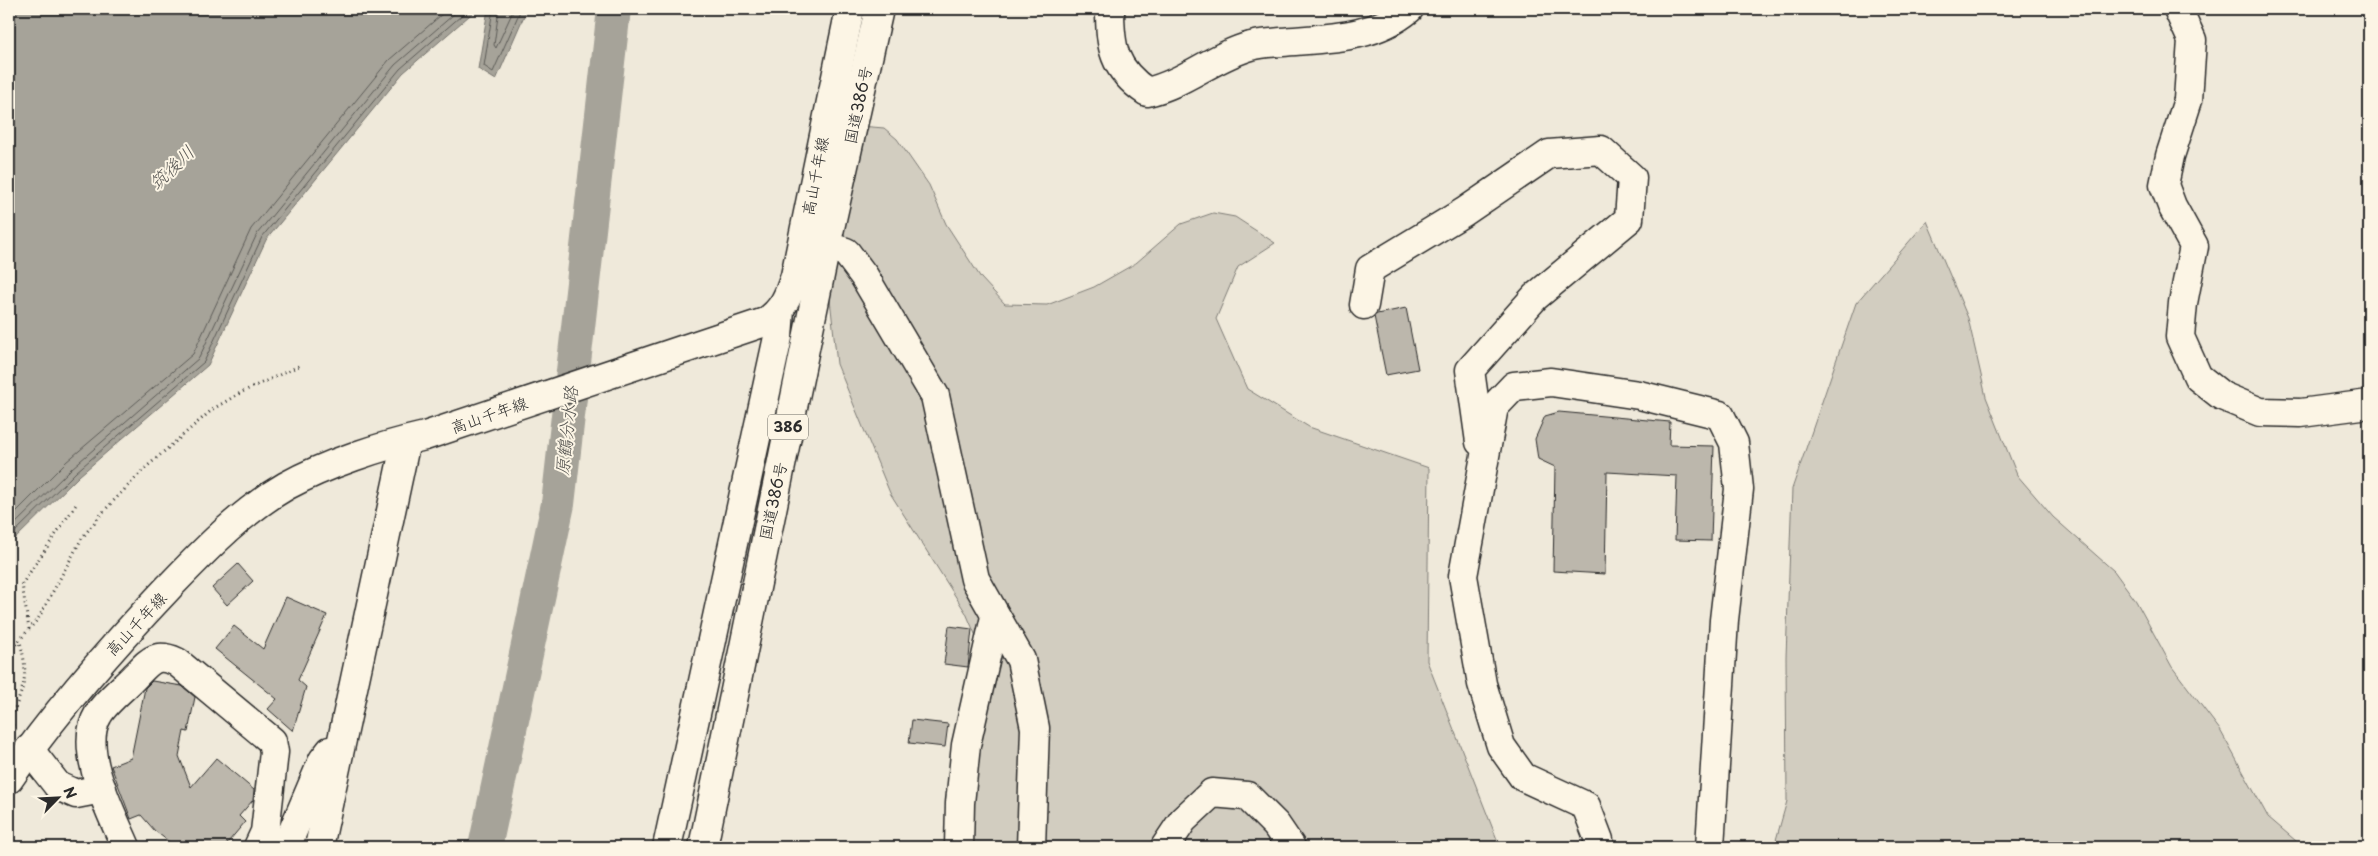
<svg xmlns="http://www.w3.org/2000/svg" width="2378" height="856" font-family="'Playpen Sans','Klee One',sans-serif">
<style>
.green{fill:#d2cdc0;stroke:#7e7c76}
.water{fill:#a6a399;stroke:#75736d}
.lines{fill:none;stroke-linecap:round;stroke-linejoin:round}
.shore{stroke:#5c5b57;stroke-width:1}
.river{stroke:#a6a399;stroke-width:34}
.building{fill:#bcb7ac;stroke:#2b2b2b}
.minor-casing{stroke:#2b2b2b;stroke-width:31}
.major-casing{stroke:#2b2b2b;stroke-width:31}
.highway-casing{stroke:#2b2b2b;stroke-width:31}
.path{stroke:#2b2b2b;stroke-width:3;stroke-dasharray:1 4;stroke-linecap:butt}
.minor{stroke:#fcf5e5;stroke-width:28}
.major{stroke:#fcf5e5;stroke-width:28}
.highway{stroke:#fcf5e5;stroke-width:28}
.labels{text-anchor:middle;stroke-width:4;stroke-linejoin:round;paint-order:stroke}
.shield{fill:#fcf5e5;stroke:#6a6863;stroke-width:1}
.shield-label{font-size:15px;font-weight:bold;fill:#2b2b2b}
.street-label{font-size:16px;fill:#2b2b2b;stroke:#fcf5e5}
.water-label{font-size:18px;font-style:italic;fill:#565552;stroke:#fcf5e5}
</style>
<rect width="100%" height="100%" fill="#efe9da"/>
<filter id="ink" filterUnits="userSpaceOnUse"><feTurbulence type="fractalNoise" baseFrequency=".02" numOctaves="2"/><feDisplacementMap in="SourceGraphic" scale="10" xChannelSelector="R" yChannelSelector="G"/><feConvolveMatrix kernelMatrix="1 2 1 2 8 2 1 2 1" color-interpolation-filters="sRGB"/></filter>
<g filter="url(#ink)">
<g class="green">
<polygon points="860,126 884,128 897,139 929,185 946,224 981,278 1005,304 1047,305 1094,287 1136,263 1181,224 1213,213 1235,217 1275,243 1238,267 1216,319 1247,389 1309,427 1429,468 1427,661 1500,847 969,847 981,648 966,613 890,493 837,364 826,262"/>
<polygon points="1927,221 1968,318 1986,397 2017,475 2053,517 2114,571 2136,601 2172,667 2220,730 2268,817 2303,847 1774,847 1787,801 1786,657 1792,489 1856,303"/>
</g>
<g class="water">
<polygon points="9,9 477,9 403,73 266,240 208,365 79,476 9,545"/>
<polygon points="488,9 527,9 496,80 478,69"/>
</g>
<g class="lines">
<g class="shore">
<polyline points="493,9 484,66 493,72 521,9"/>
<polyline points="499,9 494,45 496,48 514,9"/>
<polyline points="9,519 66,462 193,354 251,229 389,60 448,9"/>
<polyline points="9,530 72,468 199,358 257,234 395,65 460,9"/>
<polyline points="9,538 76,472 204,362 262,237 400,69 469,9"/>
</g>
<polyline class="river" points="485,847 558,504 614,9"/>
</g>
<g class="building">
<polygon points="1406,308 1418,369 1386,375 1374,316 1377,314"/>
<polygon points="1559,412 1670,422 1669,445 1714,446 1711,541 1675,540 1677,476 1607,472 1605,574 1553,571 1555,467 1538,459 1535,439 1545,416"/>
<polygon points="238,564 253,581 227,605 212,588"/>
<polygon points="286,597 327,615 298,680 306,687 293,731 268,709 277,699 215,649 234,626 263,649"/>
<polygon points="949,626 972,629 968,667 944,664"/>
<polygon points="152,681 182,686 195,697 188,732 184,731 179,756 191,787 216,758 254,790 253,800 239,816 245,822 224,847 176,847 155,831 141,815 131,819 111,766 131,758 145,688"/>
<polygon points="912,720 948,724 945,747 909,743"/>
</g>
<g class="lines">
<defs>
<g id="minor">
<path d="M1110,9C1110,47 1113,69 1147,92C1184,84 1214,56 1251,46C1261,43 1272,43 1282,42C1327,38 1373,39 1409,9"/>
<polyline points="2178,9 2192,40 2188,100 2170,156 2164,185 2172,206 2194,246 2183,303 2180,337 2198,377 2222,396 2260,412 2301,413 2369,404"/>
<polyline points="826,246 846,252 864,276 935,396 975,579 1021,660 1035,728 1031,847"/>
<polyline points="1364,305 1370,269 1464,212 1549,154 1601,150 1632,178 1629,219 1535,297 1470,370 1480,442"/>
<polyline points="29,749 58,786 76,794 102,789"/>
<path d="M126,847C112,814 77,749 98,715C105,702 125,687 135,676C150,661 155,652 177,662L272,741L274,752L265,832L258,847"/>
<polyline points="286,847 323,760 330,751"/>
<polyline points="319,847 406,441"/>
<polyline points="667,847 778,337 780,310"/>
<polyline points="959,847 960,803 966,745 995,617"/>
<polyline points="1165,847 1183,820 1212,793 1247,796 1276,825 1291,847"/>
<polyline points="1597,847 1599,840 1586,806 1523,777 1501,746 1482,684 1463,576 1494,407 1514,386 1551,382 1639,395 1720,415 1734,443 1739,489 1724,620 1710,847"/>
</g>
<path id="major" d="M9,779C56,710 112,647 169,587C205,550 241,512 286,486C326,464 381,446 425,436L765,322C783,311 789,295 795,276L850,9"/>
<polyline id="highway" points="703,847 826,246 879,9"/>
</defs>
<use href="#minor" class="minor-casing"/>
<use href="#major" class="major-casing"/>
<use href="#highway" class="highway-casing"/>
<g class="path">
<polyline points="29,629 22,584 77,503"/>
<polyline points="9,652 38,619 82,538 103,512 144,469 213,409 242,392 301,365"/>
<path d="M16,730L10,721C23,687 30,679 20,642"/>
</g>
<use href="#minor" class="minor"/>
<use href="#major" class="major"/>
<use href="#highway" class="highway"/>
</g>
</g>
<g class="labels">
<rect class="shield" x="768" y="414.5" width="40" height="25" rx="4"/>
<g class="shield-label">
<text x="788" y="432">386</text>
</g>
<g class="street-label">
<text transform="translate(858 105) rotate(-78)" y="6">国道386号</text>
<text transform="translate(815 176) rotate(-79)" y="6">高山千年線</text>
<text transform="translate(489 415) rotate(-19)" y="6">高山千年線</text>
<text transform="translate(773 501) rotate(-78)" y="6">国道386号</text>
<text transform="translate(136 624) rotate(-47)" y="6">高山千年線</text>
</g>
<g class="water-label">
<text transform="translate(172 168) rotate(-44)" y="6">筑後川</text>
<text transform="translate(567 431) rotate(-84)" y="6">原鶴分水路</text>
</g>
</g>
<rect width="2378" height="856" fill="none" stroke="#fcf5e5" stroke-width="30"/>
<rect x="15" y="15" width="2348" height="826" fill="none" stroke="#2b2b2b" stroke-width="2" filter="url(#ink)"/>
<g transform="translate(58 798) rotate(66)" stroke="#fcf5e5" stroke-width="4" paint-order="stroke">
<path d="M0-4L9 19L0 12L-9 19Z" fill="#2b2b2b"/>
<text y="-8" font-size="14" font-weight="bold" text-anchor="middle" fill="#2b2b2b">N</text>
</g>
</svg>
